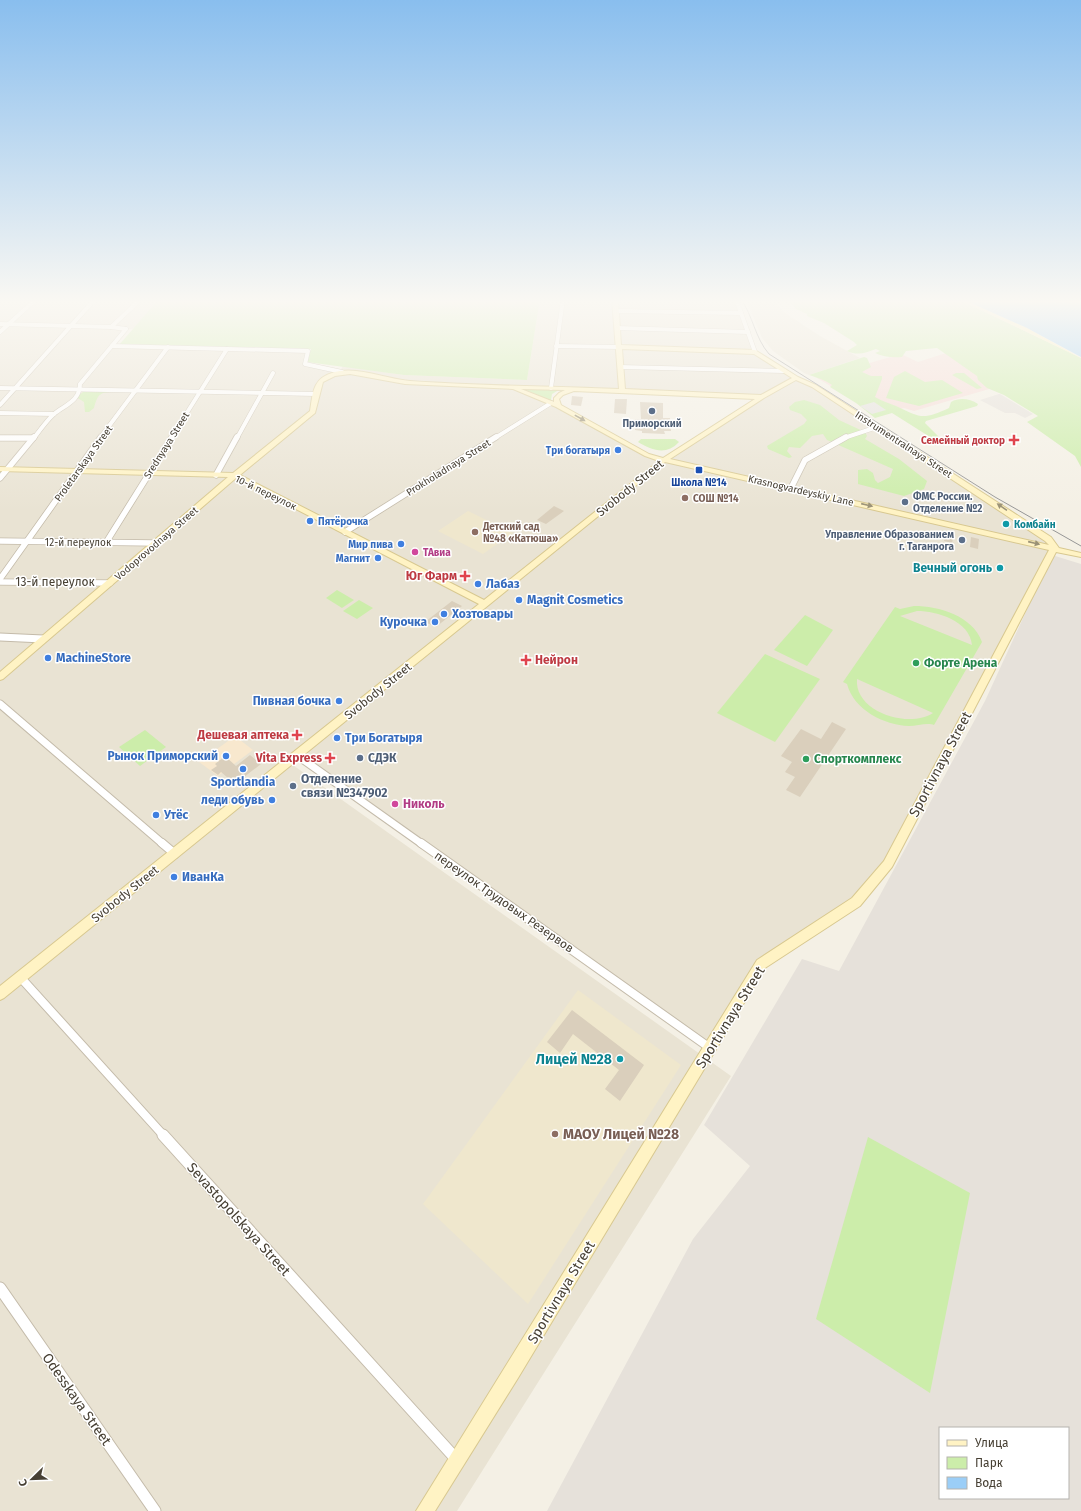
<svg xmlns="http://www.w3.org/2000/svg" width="1081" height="1511" font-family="'Fira Sans',sans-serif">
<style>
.residential{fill:#e9e3d3;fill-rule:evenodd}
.commercial{fill:#f8e8ce}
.industrial{fill:#e6e1da;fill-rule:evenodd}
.education{fill:#efe7cd}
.medical{fill:#f6dcd7}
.green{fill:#ccedaa;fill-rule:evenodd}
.sand{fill:#fcf1bd}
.parking{fill:#e5e2de}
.water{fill:#9bcef7}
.building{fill:#dacfbc}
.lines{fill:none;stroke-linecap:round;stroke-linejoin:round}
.street-far4-casing{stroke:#c4bbaa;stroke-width:5}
.street-far3-casing{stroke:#c4bbaa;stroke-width:7}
.street-far2-casing{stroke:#c4bbaa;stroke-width:9}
.street-far1-casing{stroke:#c4bbaa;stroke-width:10}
.street-casing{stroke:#c4bbaa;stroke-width:13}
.secondary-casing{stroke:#d8c890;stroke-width:2}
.street-far4{stroke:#fff;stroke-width:4}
.street-far3{stroke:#fff;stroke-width:5.5}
.street-far2{stroke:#fff;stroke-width:7}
.street-far1{stroke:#fff;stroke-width:8}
.street{stroke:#fff;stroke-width:11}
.secondary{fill:#fff3c4;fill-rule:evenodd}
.tram{stroke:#969696;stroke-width:1}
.oneway{fill:#9a9175}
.service-dot{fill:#5c6f8a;stroke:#fff;stroke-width:1.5}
.health-dot{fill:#e0444e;stroke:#fff;stroke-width:1.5}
.shop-dot{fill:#3f7fe0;stroke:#fff;stroke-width:1.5}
.transit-dot{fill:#1a4fb4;stroke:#fff;stroke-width:1.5}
.education-dot{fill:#8d6e63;stroke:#fff;stroke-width:1.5}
.culture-dot{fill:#0f9aa8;stroke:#fff;stroke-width:1.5}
.hotel-dot{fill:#d1479c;stroke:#fff;stroke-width:1.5}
.leisure-dot{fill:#2e9e5b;stroke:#fff;stroke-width:1.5}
.labels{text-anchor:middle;stroke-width:3;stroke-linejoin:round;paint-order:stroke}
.far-service-label{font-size:10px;font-weight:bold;fill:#4e5e75;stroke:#fff}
.far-health-label{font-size:10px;font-weight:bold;fill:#be3a42;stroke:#fff;text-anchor:end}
.far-street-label{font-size:10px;fill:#474034;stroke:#fff}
.far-shop-label{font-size:10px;font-weight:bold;fill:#366cbe;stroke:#fff;text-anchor:end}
.far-transit-label{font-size:10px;font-weight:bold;fill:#164399;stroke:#fff}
.far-education-label{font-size:10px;font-weight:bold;fill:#785e54;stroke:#fff;text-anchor:start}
.far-culture-label{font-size:10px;font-weight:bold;fill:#0d838f;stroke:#fff;text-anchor:start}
.far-hotel-label{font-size:10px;font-weight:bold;fill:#b23c85;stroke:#fff;text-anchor:start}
.street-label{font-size:12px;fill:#474034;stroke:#fff}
.culture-label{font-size:12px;font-weight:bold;fill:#0d838f;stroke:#fff;text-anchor:end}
.health-label{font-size:12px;font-weight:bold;fill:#be3a42;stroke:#fff;text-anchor:end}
.shop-label{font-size:12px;font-weight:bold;fill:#366cbe;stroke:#fff;text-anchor:start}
.leisure-label{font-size:12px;font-weight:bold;fill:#27864d;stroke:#fff;text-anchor:start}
.service-label{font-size:12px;font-weight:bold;fill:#4e5e75;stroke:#fff;text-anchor:start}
.hotel-label{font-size:12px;font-weight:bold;fill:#b23c85;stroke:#fff;text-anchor:start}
.near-street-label{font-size:14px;fill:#474034;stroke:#fff}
.near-culture-label{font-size:14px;font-weight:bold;fill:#0d838f;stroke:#fff;text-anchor:end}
.near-education-label{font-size:14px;font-weight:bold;fill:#785e54;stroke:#fff;text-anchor:start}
</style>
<rect width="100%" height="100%" fill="#f4f0e5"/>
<g class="residential">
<path d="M0,299H160L134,329H126L112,346L308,351L305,363L340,371L343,366L404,375L527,380L540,299H736L756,352L807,383L1048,539L1052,547L888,864L856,902L761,964L710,1048L299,756L290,763L731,1076L457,1511H0ZM512,387L762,398L664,460L647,455L558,406Z"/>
<polygon points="744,299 767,300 777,302 777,305 785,313 820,336 860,358 809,375 804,373 773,351 762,338 748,304"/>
</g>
<polygon class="commercial" points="235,736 253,750 218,776 199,762"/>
<g class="industrial">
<polygon points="999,394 1000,394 1033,414 1025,418 1015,413 1005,413 980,400"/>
<path d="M1052,555L1081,564V1511H547L693,1239L750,1166L704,1125L802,959L839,971L985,701ZM940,1428H1068V1498H940Z"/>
</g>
<g class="education">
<polygon points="468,511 513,533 483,554 438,531"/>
<polygon points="578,990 681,1065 528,1304 423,1204"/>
</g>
<polygon class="medical" points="946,353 996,387 914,411 904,408 879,415 817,378 901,354 918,362"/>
<g class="green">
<polygon points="159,299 540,299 527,380 404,375 307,362 311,349 119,345"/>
<path d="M802,299H958L1081,358V467L1075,456L1027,422L1038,416L1004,395L987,388L978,380L977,376L937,348L906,351L902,357C892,358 884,357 875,353L880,351L876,349C865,353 858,356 847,351L857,345L854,342L824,323L807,316V314L796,309L790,302Z"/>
<path d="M864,357L867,358L871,367L862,372L871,376H882V379L875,397C882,401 889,403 896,406C921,418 923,420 949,408L951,402C960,397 970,399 978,404L977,406L926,421L925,423L944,442H938L892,413L875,418L856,403L830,387L832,385C825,380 818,378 809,375Z"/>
<polygon points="905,371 925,382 942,380 963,393 919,406 886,398 894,377"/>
<polygon points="956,373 964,373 982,388 977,389 952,375"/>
<polygon points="528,388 559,389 559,390 552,394 551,400 549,400 526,390"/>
<path d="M86,390L116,392C100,392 98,393 94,408L89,412H85L84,402L76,397Z"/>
<polygon points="804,400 820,405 839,420 865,432 867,436 865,439 899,459 927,481 924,489 904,496 858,484 858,470 867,469 873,473 875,480 878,483 890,477 893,469 827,440 823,434 812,436 800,448 789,447 787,451 792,457 789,458 768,449 767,446 804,424 807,420 801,414 790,410 789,407 795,402"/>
<path d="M641,439H675L679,442C666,456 652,450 638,442Z"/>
<polygon points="337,590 354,600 342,608 326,598"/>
<polygon points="359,600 373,608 357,619 343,611"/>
<path d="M914,606C939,606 973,616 982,642L934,725C928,722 917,726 909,726C884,725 854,710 847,684L843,682L895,607L900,609ZM917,611C937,611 970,621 972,645L900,616ZM857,679L933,713C909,729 854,712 857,679Z"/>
<polygon points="805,615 833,630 807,666 774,650"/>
<polygon points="765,654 820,679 775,742 717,713"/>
<polygon points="145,730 166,747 140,766 119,747"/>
<polygon points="868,1137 970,1193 930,1393 816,1319"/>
</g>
<polygon class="sand" points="958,299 962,299 1027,328 1081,358"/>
<polygon class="parking" points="874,402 886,410 872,414 860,406"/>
<polygon class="water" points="962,299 1081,299 1081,357 1027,328"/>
<g class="building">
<polygon points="572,396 583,397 581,406 571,405"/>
<polygon points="615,399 627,399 626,414 614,413"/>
<polygon points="640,402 663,403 663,418 670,418 671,431 664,431 665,434 642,433 642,431 635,430 635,419 641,419"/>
<polygon points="554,506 564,511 546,524 537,520"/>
<polygon points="945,532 954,534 952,543 944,541"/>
<polygon points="971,537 979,539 978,549 970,547"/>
<polygon points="452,601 462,606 436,627 425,622"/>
<polygon points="832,722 846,729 800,797 786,790 795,777 785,772 792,762 781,756 801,729 821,739"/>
<polygon points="250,755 261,764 235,784 221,772 218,775 211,770 217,766 215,764 225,756 236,766"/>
<polygon points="572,1010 644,1065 620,1101 605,1089 619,1070 573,1034 560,1053 547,1042"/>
</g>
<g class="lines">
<defs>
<g id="street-far4">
<polyline points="736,299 755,352"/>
<polyline points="616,311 741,313"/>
<polyline points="0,324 111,327 126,329"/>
<polyline points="111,327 141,299"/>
<polyline points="617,328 748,332"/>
<polyline points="0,332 36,299"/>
<polyline points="112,346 308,351 305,364 342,372"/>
<polyline points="556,346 619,347"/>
<polyline points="620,367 784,371"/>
<polyline points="0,388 316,394"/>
<polyline points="551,388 563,299"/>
<polyline points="0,405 95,299"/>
<polyline points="0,413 54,414"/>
<polyline points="0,438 33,438"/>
<path d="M34,438C40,430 47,420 54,414C65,405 80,401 80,384L126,329"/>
<polyline points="100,438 168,347"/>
<polyline points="171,438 227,349"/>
<polyline points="237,438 273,373"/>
<polyline points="495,438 551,403"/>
<polyline points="844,438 877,427"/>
</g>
<g id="street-far3">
<polyline points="0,438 33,438"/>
<polyline points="216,475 237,437"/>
<polyline points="0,478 34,437"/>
<polyline points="791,488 805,460 846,437"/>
<polyline points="345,532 496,437"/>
<polyline points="0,541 155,543"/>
<polyline points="107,541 172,437"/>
<polyline points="0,579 101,437"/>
<polyline points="0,582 110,583"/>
</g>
<g id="street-far2">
<polyline points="0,637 43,639"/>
<polyline points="0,704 163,844"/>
<polyline points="298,756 422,844"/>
</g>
<g id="street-far1">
<polyline points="162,843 175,854"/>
<polyline points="421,843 710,1048"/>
<polyline points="21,978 164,1136"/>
</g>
<g id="street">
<polyline points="163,1135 457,1460"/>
<polyline points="0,1288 155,1511"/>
</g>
<path id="secondary" d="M612,299H618L621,345L755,350L798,377L816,385L1051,537L1059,548L1081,553V557L1056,552L892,867L860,906L765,968L518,1378L435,1511H416L757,960L852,898L884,861L1049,550L665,462L4,998L0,1000V986L479,604L236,478L3,679L0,680V672L228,477L0,471V467L233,473L310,411C313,394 312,379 332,373C355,365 386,379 410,381C479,386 549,386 619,389ZM622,349L754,354L792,378L761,395L625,389ZM350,374L405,384L513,389L556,407L645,456L659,461L484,600L240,475L315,413L323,382L335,376ZM796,380L812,387L1045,541L1049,545L670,459L764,398ZM521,389L565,390L559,393L554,398V402ZM574,391L755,399L663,458L649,454L561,405L559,399L563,395Z"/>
</defs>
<use href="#street-far4" class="street-far4-casing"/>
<use href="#street-far3" class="street-far3-casing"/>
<use href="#street-far2" class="street-far2-casing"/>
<use href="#street-far1" class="street-far1-casing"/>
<use href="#street" class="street-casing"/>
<use href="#secondary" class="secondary-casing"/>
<use href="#street-far4" class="street-far4"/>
<use href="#street-far3" class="street-far3"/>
<use href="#street-far2" class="street-far2"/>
<use href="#street-far1" class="street-far1"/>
<use href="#street" class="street"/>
<use href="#secondary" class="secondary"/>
<path class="tram" d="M741,299C753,316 755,338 769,354L995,497L1081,546"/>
</g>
<defs><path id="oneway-solid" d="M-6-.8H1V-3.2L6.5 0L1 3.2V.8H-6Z"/></defs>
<g class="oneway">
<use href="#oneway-solid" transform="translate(580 418) rotate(29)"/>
<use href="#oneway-solid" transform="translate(867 505) rotate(13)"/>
<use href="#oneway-solid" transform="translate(1002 507) rotate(-146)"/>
<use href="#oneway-solid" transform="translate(1034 543) rotate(13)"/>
</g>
<linearGradient id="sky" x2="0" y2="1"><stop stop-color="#89beee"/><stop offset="0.59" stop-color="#faf8f3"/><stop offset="1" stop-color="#faf8f3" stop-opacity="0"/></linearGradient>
<rect width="1081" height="511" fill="url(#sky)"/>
<g class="service-dot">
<circle cx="652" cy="411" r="4"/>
<circle cx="905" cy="502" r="4"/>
<circle cx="962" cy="540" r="4"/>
<circle cx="360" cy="758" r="4"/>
<circle cx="293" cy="786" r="4"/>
</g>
<g class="health-dot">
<path d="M1012 434h4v4h4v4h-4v4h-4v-4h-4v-4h4z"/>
<path d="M463 570h4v4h4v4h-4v4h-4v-4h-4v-4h4z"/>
<path d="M524 654h4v4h4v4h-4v4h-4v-4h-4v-4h4z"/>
<path d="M295 729h4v4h4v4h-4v4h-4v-4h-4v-4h4z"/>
<path d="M328 752h4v4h4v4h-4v4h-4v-4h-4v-4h4z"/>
</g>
<g class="shop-dot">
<circle cx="618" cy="450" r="4"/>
<circle cx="310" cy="521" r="4"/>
<circle cx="401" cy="544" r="4"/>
<circle cx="378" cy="558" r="4"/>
<circle cx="478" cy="584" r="4"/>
<circle cx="519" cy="600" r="4"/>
<circle cx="444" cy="614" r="4"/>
<circle cx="435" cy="622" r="4"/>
<circle cx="48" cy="658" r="4"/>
<circle cx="339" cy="701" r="4"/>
<circle cx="337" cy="738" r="4"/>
<circle cx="226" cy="756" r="4"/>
<circle cx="243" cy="769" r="4"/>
<circle cx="272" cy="800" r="4"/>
<circle cx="156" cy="815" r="4"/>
<circle cx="174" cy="877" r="4"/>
</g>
<rect class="transit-dot" x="695" y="466" width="8" height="8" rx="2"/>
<g class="education-dot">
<circle cx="685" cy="498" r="4"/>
<circle cx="475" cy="532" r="4"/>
<circle cx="555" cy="1134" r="4"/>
</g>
<g class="culture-dot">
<circle cx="1006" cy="524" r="4"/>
<circle cx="1000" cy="568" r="4"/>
<circle cx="620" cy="1059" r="4"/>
</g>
<g class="hotel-dot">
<circle cx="415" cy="552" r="4"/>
<circle cx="395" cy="804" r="4"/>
</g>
<g class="leisure-dot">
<circle cx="916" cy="663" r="4"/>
<circle cx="806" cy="759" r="4"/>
</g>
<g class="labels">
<g class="far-service-label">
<text x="652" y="427">Приморский</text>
<text x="913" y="500" text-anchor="start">ФМС России.<tspan x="913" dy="12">Отделение №2</tspan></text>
<text x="954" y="538" text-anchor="end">Управление Образованием<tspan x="954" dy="12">г. Таганрога</tspan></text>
</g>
<g class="far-health-label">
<text x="1005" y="444">Семейный доктор</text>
</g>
<g class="far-street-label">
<text transform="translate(904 444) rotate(33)" y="4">Instrumentralnaya Street</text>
<text transform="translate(166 445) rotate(-58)" y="4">Srednyaya Street</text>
<text transform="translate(83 463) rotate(-54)" y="4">Proletarskaya Street</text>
<text transform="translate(448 467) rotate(-32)" y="4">Prokholadnaya Street</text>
<text transform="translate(801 490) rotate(13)" y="4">Krasnogvardeyskiy Lane</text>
<text transform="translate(266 492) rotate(26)" y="4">10-й переулок</text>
<text x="78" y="546">12-й переулок</text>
<text transform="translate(156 543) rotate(-41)" y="4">Vodoprovodnaya Street</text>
</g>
<g class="far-shop-label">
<text x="610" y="454">Три богатыря</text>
<text x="318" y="525" text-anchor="start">Пятёрочка</text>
<text x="393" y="548">Мир пива</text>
<text x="370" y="562">Магнит</text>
</g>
<g class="far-transit-label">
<text x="699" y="486">Школа №14</text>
</g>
<g class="far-education-label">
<text x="693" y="502">СОШ №14</text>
<text x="483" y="530">Детский сад<tspan x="483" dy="12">№48 «Катюша»</tspan></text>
</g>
<g class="far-culture-label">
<text x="1014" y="528">Комбайн</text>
</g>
<g class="far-hotel-label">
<text x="423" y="556">ТАвиа</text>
</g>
<g class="street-label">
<text transform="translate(630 488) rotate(-39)" y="4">Svobody Street</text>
<text x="55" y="586">13-й переулок</text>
<text transform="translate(378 691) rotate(-39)" y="4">Svobody Street</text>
<text transform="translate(125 894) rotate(-39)" y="4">Svobody Street</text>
<text transform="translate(504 902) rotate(35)" y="4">переулок Трудовых Резервов</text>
</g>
<g class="culture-label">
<text x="992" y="572">Вечный огонь</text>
</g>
<g class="health-label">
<text x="457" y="580">Юг Фарм</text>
<text x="535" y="664" text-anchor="start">Нейрон</text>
<text x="289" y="739">Дешевая аптека</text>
<text x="322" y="762">Vita Express</text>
</g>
<g class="shop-label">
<text x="486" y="588">Лабаз</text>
<text x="527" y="604">Magnit Cosmetics</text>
<text x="452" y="618">Хозтовары</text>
<text x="427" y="626" text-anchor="end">Курочка</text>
<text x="56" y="662">MachineStore</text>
<text x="331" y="705" text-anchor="end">Пивная бочка</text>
<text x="345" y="742">Три Богатыря</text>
<text x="218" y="760" text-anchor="end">Рынок Приморский</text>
<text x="243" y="786" text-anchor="middle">Sportlandia</text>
<text x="264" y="804" text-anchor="end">леди обувь</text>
<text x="164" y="819">Утёс</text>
<text x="182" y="881">ИванКа</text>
</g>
<g class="leisure-label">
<text x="924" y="667">Форте Арена</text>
<text x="814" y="763">Спорткомплекс</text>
</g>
<g class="service-label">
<text x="368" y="762">СДЭК</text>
<text x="301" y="783">Отделение<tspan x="301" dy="14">связи №347902</tspan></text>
</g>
<g class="hotel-label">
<text x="403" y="808">Николь</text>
</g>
<g class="near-street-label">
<text transform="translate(940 764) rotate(-62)" y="5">Sportivnaya Street</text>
<text transform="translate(730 1017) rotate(-58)" y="5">Sportivnaya Street</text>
<text transform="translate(239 1219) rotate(48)" y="5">Sevastopolskaya Street</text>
<text transform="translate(561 1292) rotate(-59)" y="5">Sportivnaya Street</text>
<text transform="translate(77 1399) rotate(55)" y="5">Odesskaya Street</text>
</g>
<g class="near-culture-label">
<text x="612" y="1064">Лицей №28</text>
</g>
<g class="near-education-label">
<text x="563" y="1139">МАОУ Лицей №28</text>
</g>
</g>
<rect x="939" y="1427" width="130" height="72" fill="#ffffff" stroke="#b5b3ae"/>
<rect x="947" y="1440" width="20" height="6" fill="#fff3c4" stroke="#b5b3ae"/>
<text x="975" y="1447" font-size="12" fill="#474034">Улица</text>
<rect x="947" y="1457" width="20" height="12" fill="#ccedaa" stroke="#b5b3ae"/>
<text x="975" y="1467" font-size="12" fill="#474034">Парк</text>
<rect x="947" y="1477" width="20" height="12" fill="#9bcef7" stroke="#b5b3ae"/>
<text x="975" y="1487" font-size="12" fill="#474034">Вода</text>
<g transform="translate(32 1479) rotate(247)" stroke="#ffffff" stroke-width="3" paint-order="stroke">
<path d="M0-3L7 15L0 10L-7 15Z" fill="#474034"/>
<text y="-6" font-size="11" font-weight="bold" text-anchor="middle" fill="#474034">С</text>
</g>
</svg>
